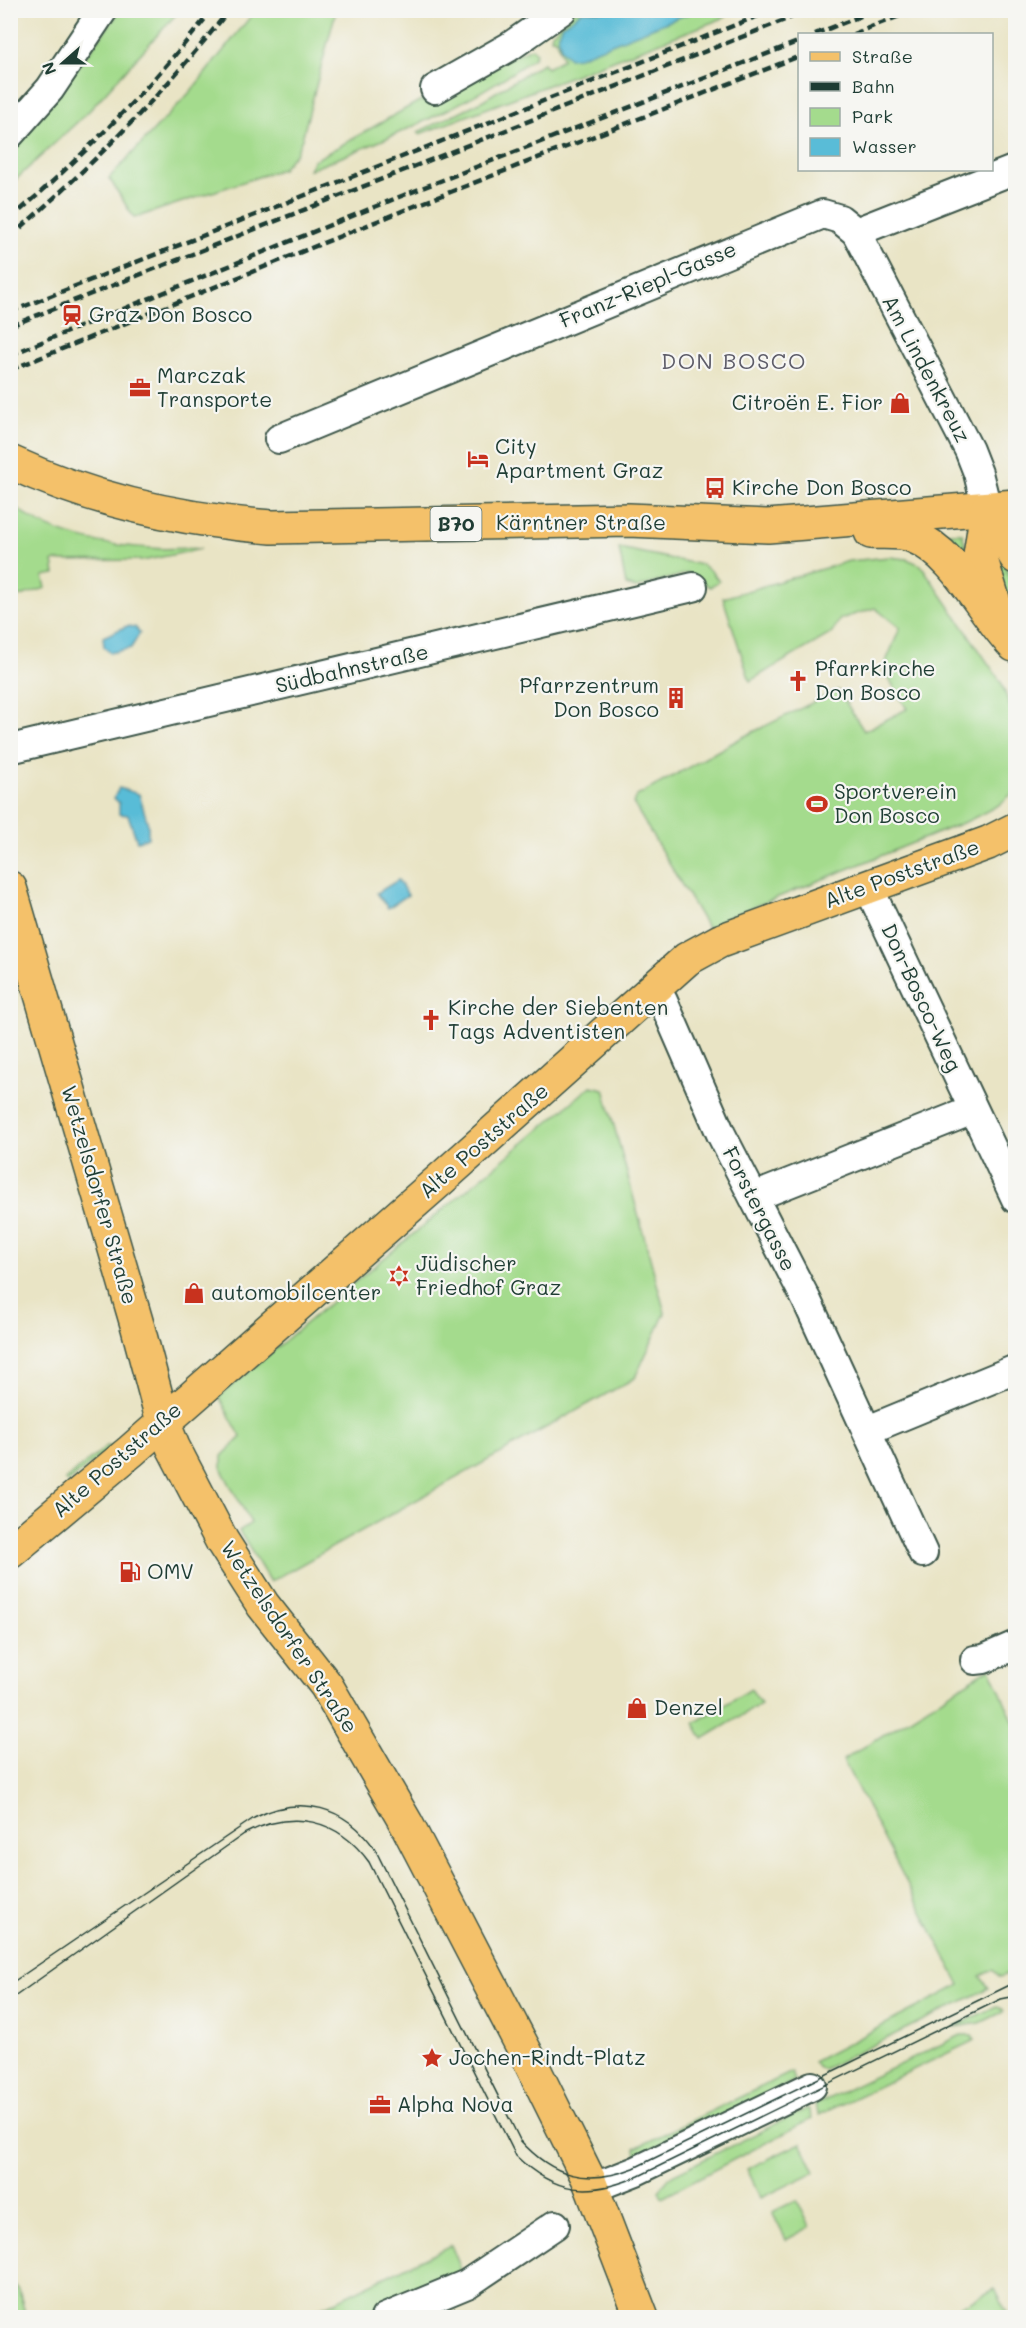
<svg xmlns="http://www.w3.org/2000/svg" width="1026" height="2328" font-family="Mali,sans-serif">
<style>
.green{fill:#a4db8d;stroke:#628c60;stroke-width:1.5}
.water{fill:#59bcd7;stroke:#3c7c86;stroke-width:1.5}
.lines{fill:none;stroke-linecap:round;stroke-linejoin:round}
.minor-casing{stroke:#3d564a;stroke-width:32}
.major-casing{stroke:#3d564a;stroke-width:36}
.minor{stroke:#fff;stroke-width:28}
.major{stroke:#f4c16a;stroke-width:33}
.tram{stroke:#1f3d34;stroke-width:1.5}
.rail{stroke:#1f3d34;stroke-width:4.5;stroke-dasharray:9 4.5;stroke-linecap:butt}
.labels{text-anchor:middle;stroke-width:4.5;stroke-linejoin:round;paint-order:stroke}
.shield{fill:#f6f6f2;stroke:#60746d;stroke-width:1.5}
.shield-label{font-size:20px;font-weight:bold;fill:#1f3d34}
.street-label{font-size:21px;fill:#1f3d34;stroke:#f6f6f2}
.poi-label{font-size:21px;fill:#1f3d34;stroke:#f6f6f2;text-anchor:start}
.neighbourhood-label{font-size:22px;letter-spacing:1.5px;fill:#5e5d69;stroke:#f6f6f2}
</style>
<rect width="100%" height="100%" fill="#f6f6f2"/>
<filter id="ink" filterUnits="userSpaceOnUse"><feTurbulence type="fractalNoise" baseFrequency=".0167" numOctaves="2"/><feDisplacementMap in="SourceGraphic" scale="12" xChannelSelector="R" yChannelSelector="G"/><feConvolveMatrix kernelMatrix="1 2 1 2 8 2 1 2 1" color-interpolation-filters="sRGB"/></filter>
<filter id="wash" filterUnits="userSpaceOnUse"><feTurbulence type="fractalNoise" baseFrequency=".008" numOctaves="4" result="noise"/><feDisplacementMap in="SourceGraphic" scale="24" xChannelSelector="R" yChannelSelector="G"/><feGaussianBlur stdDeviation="1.35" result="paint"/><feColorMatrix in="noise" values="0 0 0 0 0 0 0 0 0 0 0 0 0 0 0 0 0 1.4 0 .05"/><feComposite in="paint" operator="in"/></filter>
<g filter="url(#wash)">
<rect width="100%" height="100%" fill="#e9e4c5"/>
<g class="green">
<polygon points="723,10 726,17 420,134 418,132 480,102 543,63 547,68 563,59 556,39 551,38 552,33 574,11"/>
<polygon points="120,11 179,11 89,111 11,184 11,145 78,67"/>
<polygon points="255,11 336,11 302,139 297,151 282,169 134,218 109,178 191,91"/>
<path d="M532,48L536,53L534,58C465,107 388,139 309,170L313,161L421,100L423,102L486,68Z"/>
<path d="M10,502C45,536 102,545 150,548C167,550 184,547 201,549L147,560L53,561L55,574L43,576L46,588L11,599Z"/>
<polygon points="941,533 962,533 967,551 961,552"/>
<polygon points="619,548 702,565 711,571 719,581 710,587 688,573 636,588 626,585"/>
<polygon points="889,557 907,559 921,565 1001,682 1015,720 1015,791 999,805 970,820 726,918 708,929 633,803 637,796 741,738 838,690 864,731 907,709 883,669 900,628 875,608 840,619 832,633 750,681 723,598 849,561"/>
<polygon points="1005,562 1015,601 1015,619 1008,605 994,564"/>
<path d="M591,1086L604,1089L665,1313L635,1378L270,1582L239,1531L251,1523L222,1470V1456L241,1437L219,1397C341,1291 468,1191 591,1086Z"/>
<polygon points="107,1446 112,1447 67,1483 65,1480"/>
<polygon points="990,1668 1015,1725 1015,1970 1000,1977 993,1970 980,1976 989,1988 985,1990 824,2069 817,2067 813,2062 960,1985 843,1760"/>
<polygon points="751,1689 761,1704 703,1739 694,1723"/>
<polygon points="996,2006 1003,2010 1003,2012 980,2023 954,2027"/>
<polygon points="961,2035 972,2035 975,2040 819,2115 815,2105"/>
<polygon points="792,2072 795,2081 636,2156 635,2148"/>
<polygon points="808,2108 812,2119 662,2197 659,2190 672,2175"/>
<polygon points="801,2143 815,2172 761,2198 747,2169"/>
<polygon points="797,2200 810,2227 786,2240 772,2212"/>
<polygon points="451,2245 467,2284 412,2317 300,2318"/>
<polygon points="10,2279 19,2290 26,2317 11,2317"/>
<polygon points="995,2289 1009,2317 939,2317"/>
</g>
<g class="water">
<polygon points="583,11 695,11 579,57 569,58 561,49 558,35 563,25"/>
<polygon points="127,626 135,627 140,633 131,648 110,653 104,647 103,637"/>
<polygon points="119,788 139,794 148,824 148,838 137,841 128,815 119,814 119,803 114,798"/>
<polygon points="398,880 408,895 388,908 377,893"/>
</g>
</g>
<g filter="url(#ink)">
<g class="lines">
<defs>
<g id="minor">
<polyline points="435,89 509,47 562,10"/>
<polyline points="10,134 50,89 103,10"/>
<polyline points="856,232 1016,169"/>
<polyline points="279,439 823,214 840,219 856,232 969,450 978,473 987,509"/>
<polyline points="10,749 693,587"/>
<polyline points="868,886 1016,1199"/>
<polyline points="653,988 663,1001 721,1134 807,1301 923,1553"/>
<polyline points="754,1197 973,1110"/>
<polyline points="868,1430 1016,1369"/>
<polyline points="975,1660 984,1659 1016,1645"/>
<polyline points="591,2185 608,2182 636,2171 812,2086"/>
<polyline points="385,2318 467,2284 555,2225"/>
</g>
<g id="major">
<path d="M10,462C94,501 181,520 272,527L629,520L768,526L1016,506"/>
<polyline points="987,509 980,556 996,609"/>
<polyline points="987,509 1016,557"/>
<path d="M871,532C883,533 902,531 913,536C957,554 981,611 1014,645"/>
<polyline points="10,888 138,1328 163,1422 173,1447 222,1541 263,1605 326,1685 406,1823 527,2055 588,2178 642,2318"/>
<polyline points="10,1552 131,1451 441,1179 687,959 720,941 988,843 1016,829"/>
</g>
</defs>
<use href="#minor" class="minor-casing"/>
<use href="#major" class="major-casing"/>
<use href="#minor" class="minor"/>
<use href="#major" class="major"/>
<g class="tram">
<path d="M10,1984L254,1818C301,1794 345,1806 375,1849L520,2140C553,2177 588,2186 634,2168L1016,1982"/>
<path d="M10,2000L244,1834C292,1809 337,1818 369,1862L516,2156C555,2194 590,2197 639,2176L1001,1999L1016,1996"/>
</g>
<g class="rail">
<polyline points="815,34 876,10"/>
<polyline points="853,34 915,10"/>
<path d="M10,219C84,156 151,87 212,10"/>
<path d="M10,237C91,167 163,94 229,10"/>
<polyline points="10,312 773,10"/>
<polyline points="10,326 810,10"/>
<polyline points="10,355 404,195 800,41"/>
<polyline points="10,370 412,207 800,56"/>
</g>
</g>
</g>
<defs>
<symbol id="station-bare" viewBox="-9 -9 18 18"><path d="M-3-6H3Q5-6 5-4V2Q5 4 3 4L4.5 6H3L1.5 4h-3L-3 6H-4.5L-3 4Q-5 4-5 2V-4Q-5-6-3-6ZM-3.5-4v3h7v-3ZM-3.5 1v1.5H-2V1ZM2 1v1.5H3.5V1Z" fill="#c8321e" stroke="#f6f6f2" stroke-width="2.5" paint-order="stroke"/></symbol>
<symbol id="office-bare" viewBox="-9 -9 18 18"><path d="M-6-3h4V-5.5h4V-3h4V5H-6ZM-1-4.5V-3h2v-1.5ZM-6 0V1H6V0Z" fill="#c8321e" stroke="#f6f6f2" stroke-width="2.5" paint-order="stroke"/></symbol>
<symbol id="shop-bare" viewBox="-9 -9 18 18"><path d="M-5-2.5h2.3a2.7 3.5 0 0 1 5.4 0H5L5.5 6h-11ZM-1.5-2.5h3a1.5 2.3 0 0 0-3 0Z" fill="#c8321e" stroke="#f6f6f2" stroke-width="2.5" paint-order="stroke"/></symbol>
<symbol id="hotel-bare" viewBox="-9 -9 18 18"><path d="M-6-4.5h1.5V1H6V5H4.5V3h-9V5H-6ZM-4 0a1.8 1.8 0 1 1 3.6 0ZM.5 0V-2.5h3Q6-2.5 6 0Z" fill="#c8321e" stroke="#f6f6f2" stroke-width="2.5" paint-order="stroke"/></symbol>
<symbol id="bus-bare" viewBox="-9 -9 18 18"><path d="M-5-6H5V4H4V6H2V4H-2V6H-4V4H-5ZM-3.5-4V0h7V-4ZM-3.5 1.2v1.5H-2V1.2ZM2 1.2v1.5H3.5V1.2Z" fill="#c8321e" stroke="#f6f6f2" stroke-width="2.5" paint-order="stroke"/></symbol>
<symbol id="church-bare" viewBox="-9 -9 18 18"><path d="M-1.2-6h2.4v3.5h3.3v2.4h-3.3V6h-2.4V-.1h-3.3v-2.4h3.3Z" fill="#c8321e" stroke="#f6f6f2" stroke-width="2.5" paint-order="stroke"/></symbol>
<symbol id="building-bare" viewBox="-9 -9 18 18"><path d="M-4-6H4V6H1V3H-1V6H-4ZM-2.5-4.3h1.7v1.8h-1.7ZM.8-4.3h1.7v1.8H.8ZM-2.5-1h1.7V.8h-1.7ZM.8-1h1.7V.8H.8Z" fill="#c8321e" stroke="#f6f6f2" stroke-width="2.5" paint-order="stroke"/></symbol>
<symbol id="stadium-bare" viewBox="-9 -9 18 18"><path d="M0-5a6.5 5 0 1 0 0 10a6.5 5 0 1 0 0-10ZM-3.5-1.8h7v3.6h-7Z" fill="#c8321e" stroke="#f6f6f2" stroke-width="2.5" paint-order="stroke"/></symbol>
<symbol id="synagogue-bare" viewBox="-9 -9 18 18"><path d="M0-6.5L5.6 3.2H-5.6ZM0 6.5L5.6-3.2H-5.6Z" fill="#c8321e" stroke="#f6f6f2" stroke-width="2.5" paint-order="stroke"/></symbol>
<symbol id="fuel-bare" viewBox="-9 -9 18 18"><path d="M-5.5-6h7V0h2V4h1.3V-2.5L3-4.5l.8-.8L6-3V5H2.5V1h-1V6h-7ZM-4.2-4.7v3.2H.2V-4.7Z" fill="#c8321e" stroke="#f6f6f2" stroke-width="2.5" paint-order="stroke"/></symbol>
<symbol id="sight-bare" viewBox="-9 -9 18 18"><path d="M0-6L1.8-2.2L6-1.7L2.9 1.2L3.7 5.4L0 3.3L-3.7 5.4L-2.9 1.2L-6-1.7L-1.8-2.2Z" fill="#c8321e" stroke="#f6f6f2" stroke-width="2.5" paint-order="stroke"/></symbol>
</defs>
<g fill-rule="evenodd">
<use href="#station-bare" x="57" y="300" width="30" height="30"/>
<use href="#office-bare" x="125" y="373" width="30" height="30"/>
<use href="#shop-bare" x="885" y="388" width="30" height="30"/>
<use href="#hotel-bare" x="463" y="444" width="30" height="30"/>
<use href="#bus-bare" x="700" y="473" width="30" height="30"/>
<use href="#church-bare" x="783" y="666" width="30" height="30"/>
<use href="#building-bare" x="661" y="683" width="30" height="30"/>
<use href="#stadium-bare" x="802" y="789" width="30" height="30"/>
<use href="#church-bare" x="416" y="1005" width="30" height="30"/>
<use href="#synagogue-bare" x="384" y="1261" width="30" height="30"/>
<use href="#shop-bare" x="179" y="1278" width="30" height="30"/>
<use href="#fuel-bare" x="115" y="1557" width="30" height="30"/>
<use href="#shop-bare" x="622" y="1693" width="30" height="30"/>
<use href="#sight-bare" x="417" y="2043" width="30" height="30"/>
<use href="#office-bare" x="365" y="2090" width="30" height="30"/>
</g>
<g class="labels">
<rect class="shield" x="430.5" y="507" width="51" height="34" rx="4.5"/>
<g class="shield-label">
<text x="456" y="531">B70</text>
</g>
<g class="street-label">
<text transform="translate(648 285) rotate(-23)" y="7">Franz-Riepl-Gasse</text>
<text transform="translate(926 369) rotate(62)" y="7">Am Lindenkreuz</text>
<text x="581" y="530">Kärntner Straße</text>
<text transform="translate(352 669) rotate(-13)" y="7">Südbahnstraße</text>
<text transform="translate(902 874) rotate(-20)" y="7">Alte Poststraße</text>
<text transform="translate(921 998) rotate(65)" y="7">Don-Bosco-Weg</text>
<text transform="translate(484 1141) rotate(-41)" y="7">Alte Poststraße</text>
<text transform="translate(99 1195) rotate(74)" y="7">Wetzelsdorfer Straße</text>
<text transform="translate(759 1209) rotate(63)" y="7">Forstergasse</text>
<text transform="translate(117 1460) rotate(-41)" y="7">Alte Poststraße</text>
<text transform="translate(289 1637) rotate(56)" y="7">Wetzelsdorfer Straße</text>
</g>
<g class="poi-label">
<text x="89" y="322">Graz Don Bosco</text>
<text x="157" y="383">Marczak<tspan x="157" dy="24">Transporte</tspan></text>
<text x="883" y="410" text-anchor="end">Citroën E. Fior</text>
<text x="495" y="454">City<tspan x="495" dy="24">Apartment Graz</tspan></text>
<text x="732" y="495">Kirche Don Bosco</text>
<text x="815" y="676">Pfarrkirche<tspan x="815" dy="24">Don Bosco</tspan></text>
<text x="659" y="693" text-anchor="end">Pfarrzentrum<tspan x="659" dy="24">Don Bosco</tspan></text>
<text x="834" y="799">Sportverein<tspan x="834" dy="24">Don Bosco</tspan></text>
<text x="448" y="1015">Kirche der Siebenten<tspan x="448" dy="24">Tags Adventisten</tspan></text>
<text x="416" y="1271">Jüdischer<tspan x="416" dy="24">Friedhof Graz</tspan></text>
<text x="211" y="1300">automobilcenter</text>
<text x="147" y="1579">OMV</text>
<text x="654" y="1715">Denzel</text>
<text x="449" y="2065">Jochen-Rindt-Platz</text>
<text x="397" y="2112">Alpha Nova</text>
</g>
<g class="neighbourhood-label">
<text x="734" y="369">DON BOSCO</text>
</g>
</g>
<rect width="1026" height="2328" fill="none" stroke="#f6f6f2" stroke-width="36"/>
<rect x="798" y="33" width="195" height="138" fill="#f6f6f2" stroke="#a0aca6" stroke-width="1.5"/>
<rect x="810" y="52" width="30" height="9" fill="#f4c16a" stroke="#a0aca6" stroke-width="1.5"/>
<text x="852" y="63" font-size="18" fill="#1f3d34">Straße</text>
<rect x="810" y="82" width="30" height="9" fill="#1f3d34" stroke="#a0aca6" stroke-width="1.5"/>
<text x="852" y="93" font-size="18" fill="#1f3d34">Bahn</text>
<rect x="810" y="108" width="30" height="18" fill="#a4db8d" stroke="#a0aca6" stroke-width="1.5"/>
<text x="852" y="123" font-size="18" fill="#1f3d34">Park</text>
<rect x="810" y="138" width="30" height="18" fill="#59bcd7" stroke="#a0aca6" stroke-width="1.5"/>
<text x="852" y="153" font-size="18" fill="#1f3d34">Wasser</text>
<g transform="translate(63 63) rotate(249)" stroke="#f6f6f2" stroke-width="4.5" paint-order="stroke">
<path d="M0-4.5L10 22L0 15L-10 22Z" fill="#1f3d34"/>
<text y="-9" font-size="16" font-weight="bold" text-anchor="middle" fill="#1f3d34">N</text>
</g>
</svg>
